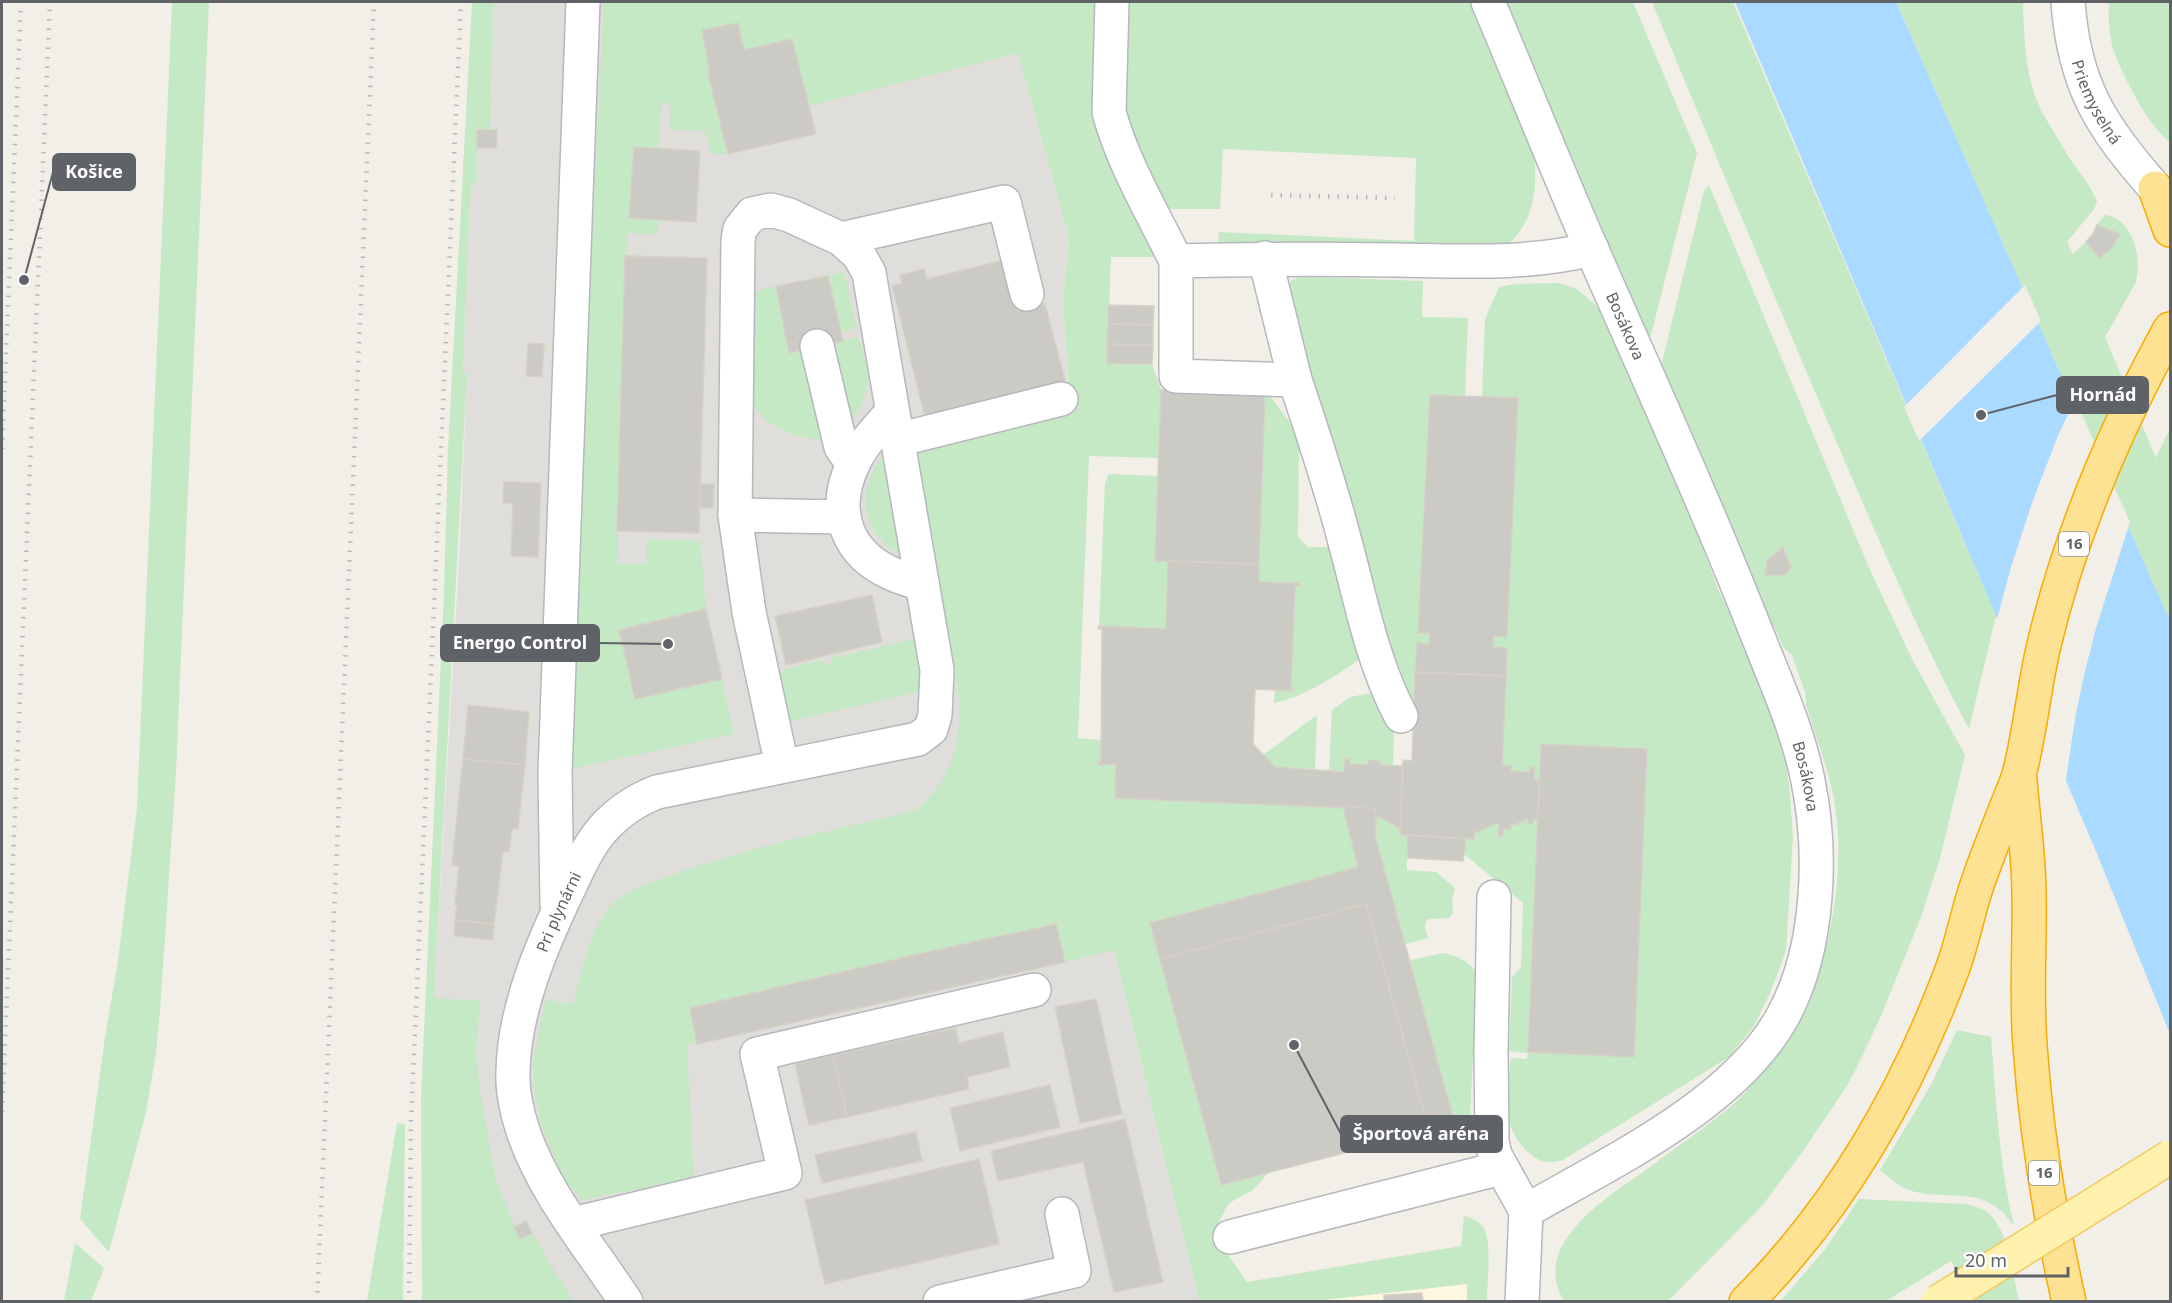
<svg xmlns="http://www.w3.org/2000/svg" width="2172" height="1303" font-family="'Noto Sans',sans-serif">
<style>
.commercial{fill:#fef7e0}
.industrial{fill:#e0deda}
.green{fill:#c5e8c5}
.water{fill:#aadaff}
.pier{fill:#f1efe8}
.building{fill:#cccac5;stroke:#d6d1c6;stroke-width:1.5}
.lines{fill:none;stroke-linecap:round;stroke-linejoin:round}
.minor-casing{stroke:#b5b8bc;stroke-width:36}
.highway-casing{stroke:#f9ab00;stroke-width:36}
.minor{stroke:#fff;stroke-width:33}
.highway{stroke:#fde293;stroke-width:33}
.rail{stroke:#b6b7b8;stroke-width:4.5;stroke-dasharray:1.5 8;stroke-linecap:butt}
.major-bridge-casing{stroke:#f2c960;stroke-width:36;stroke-linecap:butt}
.major-bridge{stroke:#fff2af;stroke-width:33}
.labels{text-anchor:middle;stroke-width:5;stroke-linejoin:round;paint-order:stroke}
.shield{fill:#fff;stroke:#8f9295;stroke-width:1.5}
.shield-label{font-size:15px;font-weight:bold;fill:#5f6368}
.street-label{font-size:16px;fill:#5f6368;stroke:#fff}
.leader{fill:none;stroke:#5f6368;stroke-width:2}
.callout-dot{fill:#5f6368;stroke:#fff;stroke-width:2}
.callout{fill:#5f6368;stroke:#5f6368;stroke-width:2}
.callout-label{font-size:18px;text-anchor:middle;font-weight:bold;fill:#fff}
</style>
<rect width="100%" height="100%" fill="#f1efe8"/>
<polygon class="commercial" points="1468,1284 1467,1301 1314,1301"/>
<polygon class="industrial" points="494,2 1008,2 1018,53 1069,238 1063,301 1072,451 1069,765 1199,1301 430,1302 428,1101 460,541 467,374 463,374 471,182 477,182 477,130 490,129"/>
<g class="green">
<polygon points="172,2 209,2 176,772 160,1012 156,1053 146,1112 109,1252 80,1219 105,1037 118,961 137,808"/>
<polygon points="472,2 494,2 490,130 477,130 477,182 471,182 463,373 467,374 434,998 480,1001 476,1054 480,1091 496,1181 520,1239 532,1233 573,1301 422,1302 421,1098 444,592 448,449"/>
<path d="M604,2H1106L1102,115L1165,257H1111L1107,363L1152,364L1161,390L1159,458L1089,456L1078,738L1101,740V762H1099V765L1116,764V798L1343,806L1358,867L1160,959L1220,1184L1269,1172L1253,1190L1229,1203L1217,1226L1227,1253L1247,1282L1461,1246L1464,1216C1472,1218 1479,1221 1484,1228C1492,1244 1487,1283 1487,1301H1467V1284L1314,1301H1199L1114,950L1065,962L1055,924L914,955L690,1008L697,1044H687L694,1178L582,1200L563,1178L542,1126L535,1098L533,1062L546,1000L573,1004C581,975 588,934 607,910C621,892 645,885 666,877C747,847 832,831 916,810C960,774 966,721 954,668H951L914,455L920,448L1070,409L1063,301L1069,238L1018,53L809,106L792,39L744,50L738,23L702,30L710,74L708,75L728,154H711L705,131L670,129L671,103H662L658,148L634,147L629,218L659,219L657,235L627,233L617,563L646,564L647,539L700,541L706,609L619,630L635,699L722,679L734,734L571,769L592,242Z"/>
<path d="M1118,2H1471L1532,145C1540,180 1535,226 1504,247L1218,244L1219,232L1414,241L1416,158L1223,149L1220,209H1168L1115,109Z"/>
<polygon points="1503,2 1633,2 1697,153 1649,343 1553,114"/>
<path d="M1652,2H1733L1996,616L1969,729C1919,635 1878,538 1836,441C1773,295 1713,148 1652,2Z"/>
<path d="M1896,2H2023C2024,38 2025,77 2041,110C2049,125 2059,140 2067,154C2077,170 2090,184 2097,201L2094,209L2067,242L2073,254L2086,242L2101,257L2113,246L2120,234L2097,225L2105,215C2134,219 2142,258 2136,282L2105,337L2156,458L2170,428V621Z"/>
<path d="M2109,2H2170V142C2150,128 2125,80 2116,57C2109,40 2108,19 2109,2Z"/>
<path d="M1709,185L1870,570L1913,661L1965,755L1940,858L1921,917L1881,1016L1856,1069L1845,1089L1803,1151L1762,1206L1668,1301H1564C1529,1243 1611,1195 1650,1167C1679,1145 1710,1125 1737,1101C1746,1093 1753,1082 1760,1073C1776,1054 1792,1036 1804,1015C1809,1006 1812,995 1815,985C1834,929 1844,864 1835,806C1830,772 1816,738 1806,705L1805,692L1792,655L1783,647L1775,628L1758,601L1750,582L1746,562L1661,366L1704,191Z"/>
<polygon points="844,272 857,328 841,332 828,276"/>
<path d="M1308,277L1423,281L1422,317L1468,318L1465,397L1430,395L1418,632L1430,633L1429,644L1417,643L1414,703L1407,700L1396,686L1285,291C1290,278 1295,278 1308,277Z"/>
<path d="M1559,283L1577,289L1599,308L1683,496L1718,589L1759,675L1784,749L1790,794L1793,837L1786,951L1770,993L1754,1026L1729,1057L1563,1160C1558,1161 1553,1162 1549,1162C1529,1162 1510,1133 1507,1115C1504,1098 1510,1076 1511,1058L1527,1059L1528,1053L1509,1051L1512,977L1521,967L1523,903L1464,854L1466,839H1474V832H1478L1496,823L1499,824L1503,836V829C1510,825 1521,820 1529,819V824H1533V819H1539L1528,1052L1634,1057L1647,749L1541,744L1540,779H1534V768H1530V772L1511,771L1502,766L1507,649L1493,647V636L1507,637L1518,399L1482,397L1485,319L1499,287L1516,284Z"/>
<polygon points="776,286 789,352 805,349 826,441 796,436 783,430 768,422 752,403 747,294"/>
<path d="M859,337C871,379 874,389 848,426L831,343Z"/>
<path d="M1268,393L1291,424L1297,434L1299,448L1298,537L1308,547H1331L1366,655C1338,674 1307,696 1274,703L1275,690L1293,691L1291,690L1295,586H1299V584L1259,582L1265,395Z"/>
<path d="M884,454L907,559C896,552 883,544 875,532C857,508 867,475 884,454Z"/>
<polygon points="1109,474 1158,476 1155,561 1168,561 1166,629 1099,626 1105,483"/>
<polygon points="915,639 923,673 924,691 786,722 774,672 822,660 823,665 832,663 831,658"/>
<polygon points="1376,692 1394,728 1393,766 1380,765 1380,761 1369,760 1368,765 1349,764 1349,759 1345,759 1344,772 1329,770 1332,710 1350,697"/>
<polygon points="1317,715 1315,769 1275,767 1263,755"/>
<polygon points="1377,817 1381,817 1407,835 1407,870 1436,872 1455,888 1452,899 1453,913 1449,918 1430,919 1426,921 1425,928 1428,938 1405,944 1376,840"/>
<path d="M1444,953C1458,957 1472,961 1477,976L1469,1139L1460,1152L1452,1124L1455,1123L1410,960Z"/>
<path d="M1957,1030L1991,1037C1996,1100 1999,1164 2014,1226C1985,1183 1953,1202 1912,1191C1900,1188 1890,1178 1880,1170L1931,1085Z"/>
<polygon points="397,1123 405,1124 403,1301 367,1301"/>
<path d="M1859,1199L1965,1204C1973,1206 1980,1207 1987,1212C2008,1227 2013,1277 2019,1301H1977L1951,1261L1886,1301L1795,1302L1792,1300L1790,1301L1780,1302L1826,1248Z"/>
<polygon points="75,1243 104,1268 91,1301 64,1301"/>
</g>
<polygon class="water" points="1735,2 1896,2 2170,621 2170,1034 2095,849"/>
<g class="pier">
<polygon points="2025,285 2041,321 1919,441 1904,407"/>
<polygon points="2075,399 2130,522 2096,628 2085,671 2076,713 2065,785 1996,623 2011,567 2032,503 2057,438"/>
</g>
<g class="building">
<polygon points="738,23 744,50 792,39 816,134 728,154 708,74 710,74 702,30"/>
<polygon points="477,130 497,130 496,148 477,148"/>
<polygon points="634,147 700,151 696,222 629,218"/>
<polygon points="2097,225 2120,234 2113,246 2100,258 2086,242 2093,234"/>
<polygon points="625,256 707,258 699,533 617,531"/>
<polygon points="1005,260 1018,311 1045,304 1066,384 926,421 892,286 902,283 900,275 924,269 927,279"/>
<polygon points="828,276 843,341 789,353 776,286"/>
<polygon points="1108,305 1154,306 1153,325 1108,324"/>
<polygon points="1108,324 1153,325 1153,345 1107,344"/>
<polygon points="528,343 544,344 542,377 526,376"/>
<polygon points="1107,344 1153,345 1152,364 1107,363"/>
<polygon points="1161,390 1265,395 1259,564 1155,561"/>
<polygon points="1430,395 1518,398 1507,637 1493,636 1493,647 1507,648 1506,676 1415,672 1417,643 1429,644 1430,633 1418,633"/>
<polygon points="504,482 541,483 538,557 511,556 513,503 503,503"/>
<polygon points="700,484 714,484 713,508 700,508"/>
<polygon points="1783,547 1791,568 1784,575 1765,575 1767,561"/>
<polygon points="1168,561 1259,564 1259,582 1299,583 1299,586 1295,586 1291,690 1293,689 1293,691 1255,689 1253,744 1275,767 1344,772 1345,759 1350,759 1349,764 1368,765 1368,760 1380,761 1380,765 1403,766 1400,829 1381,817 1377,817 1376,825 1375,809 1115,798 1116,764 1099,765 1098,762 1101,762 1102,629 1098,629 1099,626 1166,629"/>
<polygon points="872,595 882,642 786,665 775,616"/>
<polygon points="706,609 722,679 635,699 619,630"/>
<polygon points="1415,672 1506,676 1502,766 1511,766 1511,771 1530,772 1530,768 1535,767 1534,779 1540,779 1539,819 1533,819 1533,824 1528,824 1529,819 1526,819 1515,825 1511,824 1511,829 1503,829 1503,836 1498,836 1499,824 1496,823 1478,832 1474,832 1474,839 1400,835 1403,760 1412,761"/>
<polygon points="468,705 529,712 525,765 463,759"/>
<polygon points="1541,744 1647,749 1634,1057 1528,1052"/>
<polygon points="463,759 525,765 518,829 512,828 509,852 503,851 494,924 455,920 457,906 455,905 459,866 452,865"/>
<polygon points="1343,806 1375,809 1376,840 1455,1124 1429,1131 1366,904 1160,959 1150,923 1358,867"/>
<polygon points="1407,835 1466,839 1463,861 1408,858"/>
<polygon points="1366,904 1429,1131 1221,1185 1160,959"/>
<polygon points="455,920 494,924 493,940 454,936"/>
<polygon points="1056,924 1065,962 697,1044 690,1008 914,955"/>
<polygon points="1096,999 1122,1114 1080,1123 1055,1007"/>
<polygon points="956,1028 959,1043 1003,1032 1010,1067 967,1077 969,1089 847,1117 833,1055"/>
<polygon points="833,1055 847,1117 809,1125 795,1064"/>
<polygon points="1050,1085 1060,1127 960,1151 950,1108"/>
<polygon points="1125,1119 1163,1282 1114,1292 1083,1162 998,1181 991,1151"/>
<polygon points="916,1132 922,1161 822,1183 815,1155"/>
<polygon points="979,1159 999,1244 825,1284 805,1200"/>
<polygon points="526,1221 532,1233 520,1239 514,1227"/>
<polygon points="1422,1293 1423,1302 1384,1302 1384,1295"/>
</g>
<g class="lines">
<defs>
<g id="minor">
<path d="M1112,2L1109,112C1123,164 1153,213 1176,261C1249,259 1322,259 1396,260C1462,261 1527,265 1592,249"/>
<path id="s1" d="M1488,2C1523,84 1556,168 1592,250C1628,332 1665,414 1700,496C1723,549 1744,601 1765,654C1782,696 1799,736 1808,781C1823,854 1819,950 1783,1016C1735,1104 1611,1162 1526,1211"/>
<path id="s2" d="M2068,2C2074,85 2101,127 2155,188"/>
<polyline points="841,239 1004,202 1027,294"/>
<polyline points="1265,258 1295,380"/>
<path d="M1176,261V376L1295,380C1313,434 1331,487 1345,542C1361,600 1372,662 1401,716"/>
<polyline points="817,346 841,447 853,464"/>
<path d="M892,412C878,428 862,444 853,464C831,511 846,555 895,575C904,579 913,581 922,584"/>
<polyline points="897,440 1061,399"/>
<polyline points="735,515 843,517"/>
<polyline points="1494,897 1491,1051 1492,1142 1495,1155 1526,1211 1522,1302"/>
<polyline points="557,905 555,773 583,2"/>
<polyline points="573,1224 785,1173 757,1054 1034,990"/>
<polyline points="1230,1237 1501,1168"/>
<path id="s3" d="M626,1302C591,1248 546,1196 524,1134C518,1116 512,1092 513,1072C514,1009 542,945 568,890C578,869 587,848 602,830C617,813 636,800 657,792L918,739L931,729L935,715L937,670L869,273L859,255L841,239L789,215L771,210L752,214L740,229L738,240L735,515L749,612L782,766"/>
<polyline points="940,1302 1074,1271 1062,1214"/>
</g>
<g id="highway">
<polyline points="2155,188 2170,230"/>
<path d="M2020,781C2023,818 2029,857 2029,894C2030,945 2026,995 2030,1045C2036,1132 2050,1217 2069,1302"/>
<path d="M1746,1302C1840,1208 1906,1093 1952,970C1963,941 1968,910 1978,882C1987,856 1997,831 2007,806C2011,795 2017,783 2020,771C2030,731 2034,689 2043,649C2069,537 2115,429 2170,329"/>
</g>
</defs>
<use href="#minor" class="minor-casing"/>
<use href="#highway" class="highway-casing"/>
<use href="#minor" class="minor"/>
<use href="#highway" class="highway"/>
<g class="rail">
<polyline points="1271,195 1395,198"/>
<polyline points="2,449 21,2"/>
<polyline points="2,1112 50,2"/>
<polyline points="317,1302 374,2"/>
<polyline points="409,1302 411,1121 461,2"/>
</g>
<defs>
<polyline id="major-bridge" points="1938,1302 2170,1157"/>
</defs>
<use href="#major-bridge" class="major-bridge-casing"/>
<use href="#major-bridge" class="major-bridge"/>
</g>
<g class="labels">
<g class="shield">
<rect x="2059" y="532" width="30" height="24" rx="4.5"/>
<rect x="2029" y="1161" width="30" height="24" rx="4.5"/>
</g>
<g class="shield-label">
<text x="2074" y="549">16</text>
<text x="2044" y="1178">16</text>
</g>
<g class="street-label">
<text dy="6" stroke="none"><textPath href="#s2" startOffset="105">Priemyselná</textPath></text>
<text dy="6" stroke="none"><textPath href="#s1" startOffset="352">Bosákova</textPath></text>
<text dy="6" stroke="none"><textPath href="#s1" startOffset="838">Bosákova</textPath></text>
<text dy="6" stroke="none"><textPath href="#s3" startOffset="428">Pri plynárni</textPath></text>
</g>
</g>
<path class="leader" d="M24 280L53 172M1981 415L2057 395M668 644L599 643M1294 1045L1341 1134"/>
<g class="callout-dot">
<circle cx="24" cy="280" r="6"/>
<circle cx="1981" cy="415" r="6"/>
<circle cx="668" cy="644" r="6"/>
<circle cx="1294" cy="1045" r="6"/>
</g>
<g class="callout">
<rect x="53" y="154" width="82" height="36" rx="6"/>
<rect x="2057" y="377" width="91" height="36" rx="6"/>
<rect x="441" y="625" width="158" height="36" rx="6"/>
<rect x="1341" y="1116" width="161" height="36" rx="6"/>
</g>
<g class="callout-label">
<text x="94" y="178">Košice</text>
<text x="2103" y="401">Hornád</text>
<text x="520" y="649">Energo Control</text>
<text x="1421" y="1140">Športová aréna</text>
</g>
<rect width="2172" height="1303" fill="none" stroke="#5f6368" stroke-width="6"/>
<path d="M1956 1267v9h112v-9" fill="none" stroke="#5f6368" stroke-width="3"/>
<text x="1965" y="1267" font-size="18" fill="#5f6368" stroke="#ffffff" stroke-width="4.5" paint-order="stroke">20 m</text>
</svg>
